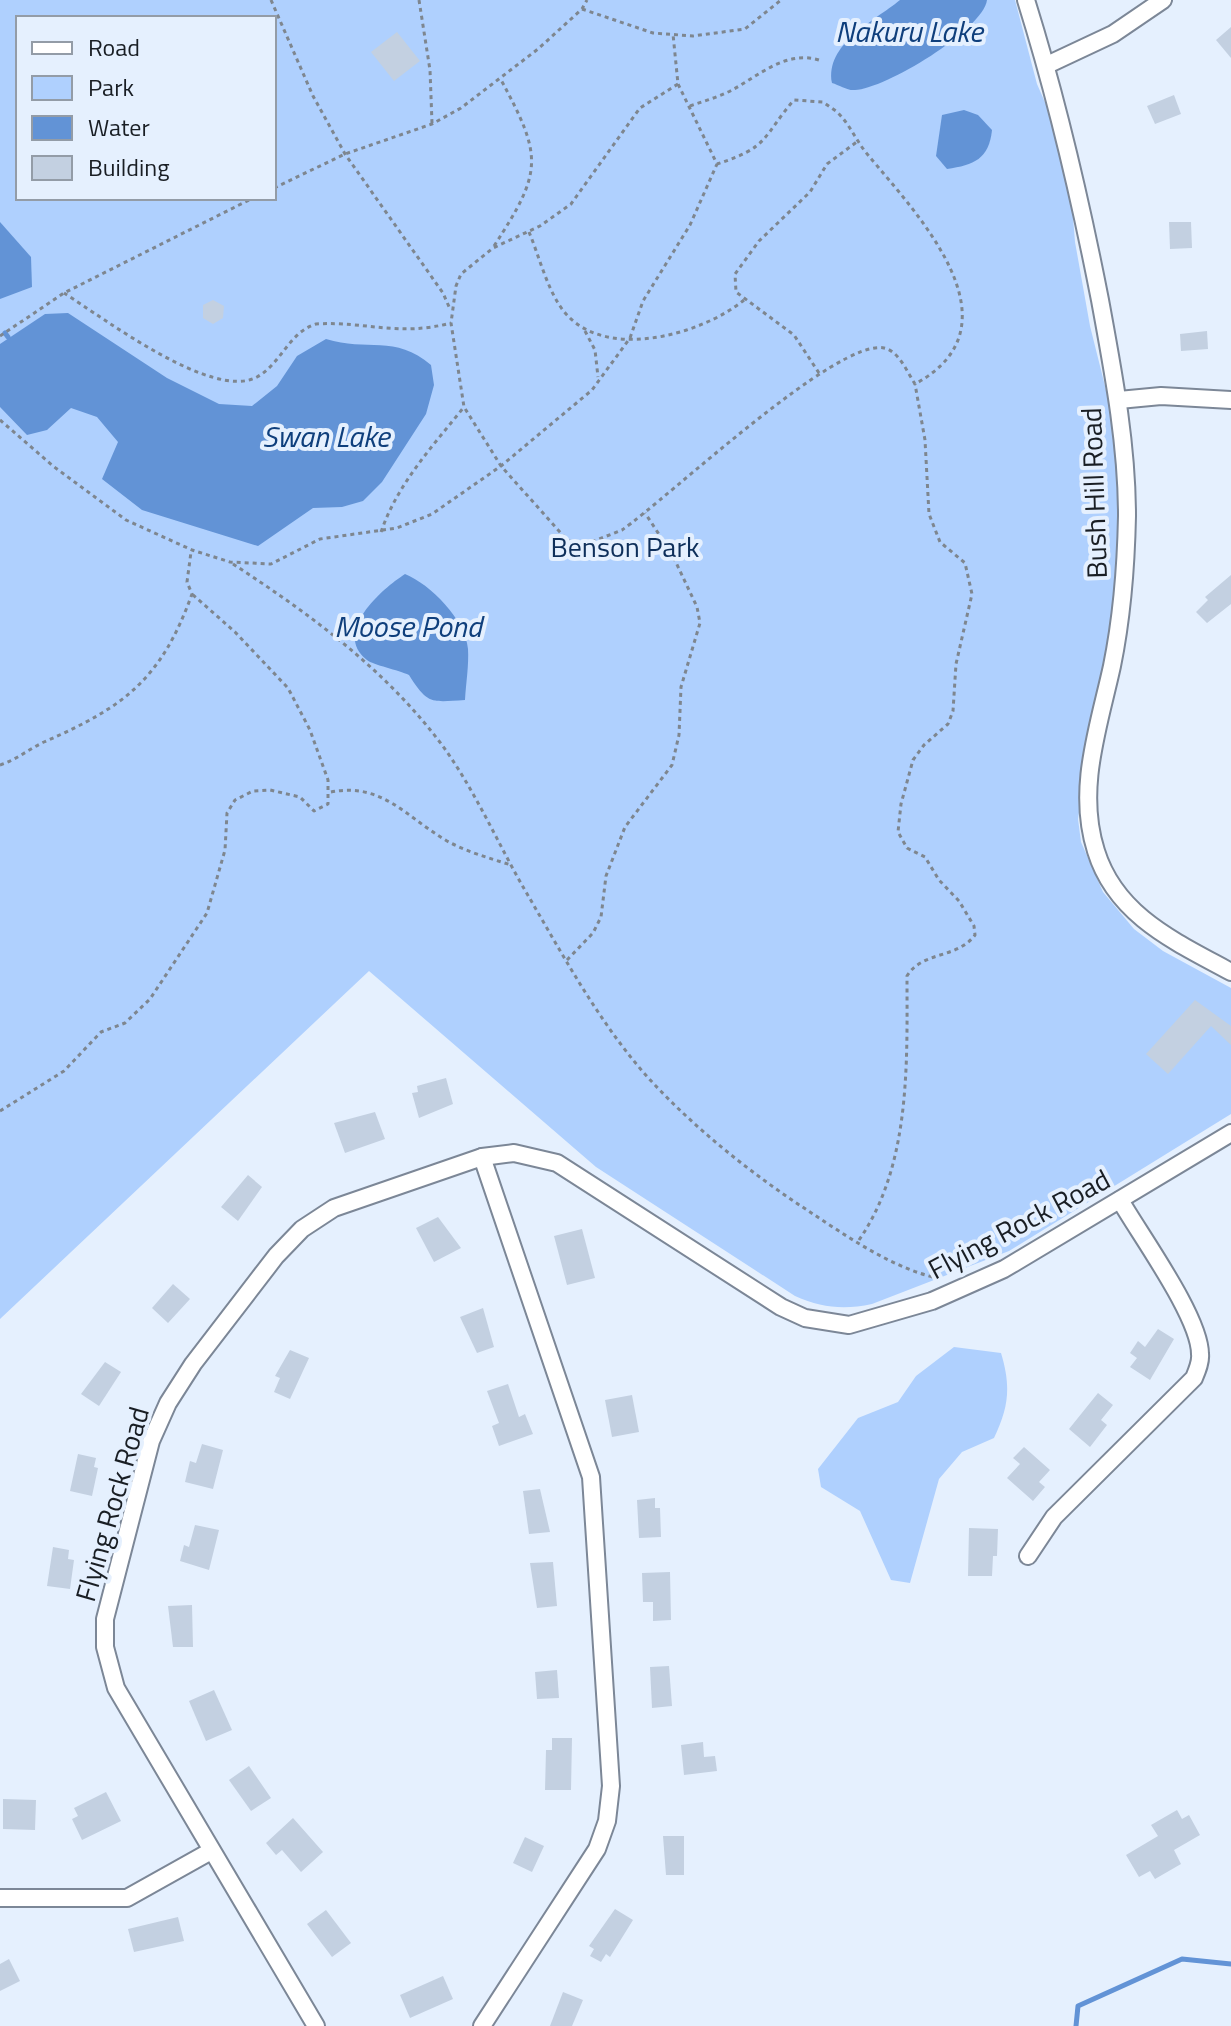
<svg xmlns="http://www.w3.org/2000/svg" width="1231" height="2026" font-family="'Titillium Web',sans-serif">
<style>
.green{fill:#afd0fe;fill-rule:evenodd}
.water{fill:#6293d6}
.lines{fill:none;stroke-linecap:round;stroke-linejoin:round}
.stream{stroke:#6293d6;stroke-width:5}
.building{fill:#c3d0e1}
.minor-casing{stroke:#7c8797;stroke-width:20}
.path{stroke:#7e868f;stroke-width:3;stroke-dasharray:4 4;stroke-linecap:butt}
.minor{stroke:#fff;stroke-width:16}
.labels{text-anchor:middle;stroke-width:8;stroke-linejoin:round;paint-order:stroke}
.street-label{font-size:28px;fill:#191e24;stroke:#e5f0fe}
.park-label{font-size:28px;fill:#0e2f5a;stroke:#e5f0fe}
.water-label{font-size:30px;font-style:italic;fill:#0f3f7c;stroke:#e5f0fe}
</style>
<rect width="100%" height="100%" fill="#e5f0fe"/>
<g class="green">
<path d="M0,0H1015L1037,84L1068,155L1075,242L1090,326L1116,430L1121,552L1117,626L1085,771L1078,819L1081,842L1103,892L1134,929L1163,951L1231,988V1114L1009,1251L872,1304C844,1310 822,1308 795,1296L596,1167L369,971L0,1319ZM18,18H274V198H18Z"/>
<path d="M954,1347L1001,1353C1011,1386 1009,1407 994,1438L962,1452L939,1479L910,1583L891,1580L860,1511L821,1487L818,1469L858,1418L898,1402L916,1376Z"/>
</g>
<g class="water">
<path d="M900,0H987C983,30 885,89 855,90C848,91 839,85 832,83C825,44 873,22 900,0Z"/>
<path d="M964,110L978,115L992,130C989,159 974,165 947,169L936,156L942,115Z"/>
<polygon points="0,222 31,257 32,287 0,299"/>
<path d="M68,313L167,378L219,404L252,406L277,386L297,356L326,339C367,352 395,334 431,365L434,385L426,414L382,482L363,501L342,507L313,508L258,546L142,510L102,479L118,442L97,417L71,408L47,430L27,435L0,407V344L45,314Z"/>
<path d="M405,574C430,584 466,620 468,649C469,665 466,683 465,700C431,702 428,705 409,675C399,670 373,665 367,660C332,632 382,589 405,574Z"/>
</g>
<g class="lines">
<g class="stream">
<polyline points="5,333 8,337"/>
<polyline points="1076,2026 1078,2006 1182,1959 1231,1964"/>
</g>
</g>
<g class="building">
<polygon points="1231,27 1231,58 1216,40"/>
<polygon points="397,32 420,61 394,81 371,52"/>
<polygon points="1174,95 1181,114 1155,124 1147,106"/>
<polygon points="1169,222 1191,222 1192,248 1170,249"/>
<polygon points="213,300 224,306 223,318 213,324 203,318 203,305"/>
<polygon points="1207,331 1208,349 1181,351 1180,334"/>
<polygon points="1231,575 1231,604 1207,623 1196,612 1208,600 1205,597"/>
<polygon points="1195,1000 1231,1026 1231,1045 1211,1026 1168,1074 1146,1054"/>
<polygon points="446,1078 453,1104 419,1118 412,1093 418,1092 417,1086"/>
<polygon points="375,1112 385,1139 345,1153 334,1123"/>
<polygon points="248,1175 262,1187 238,1221 221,1207"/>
<polygon points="438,1217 461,1248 434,1262 416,1228"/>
<polygon points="582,1229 595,1278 567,1285 554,1236"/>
<polygon points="173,1284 190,1299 168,1323 152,1308"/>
<polygon points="483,1308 494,1347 477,1353 460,1317"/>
<polygon points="1158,1329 1174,1339 1150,1380 1130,1367 1137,1358 1130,1353 1138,1341 1145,1347"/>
<polygon points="290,1350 309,1358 290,1399 274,1392 280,1378 275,1376"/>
<polygon points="105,1362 121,1372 99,1406 81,1394"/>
<polygon points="508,1384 519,1417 525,1414 533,1434 499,1446 492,1426 499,1423 487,1391"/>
<polygon points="1098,1393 1113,1405 1101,1420 1107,1425 1090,1447 1069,1429"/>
<polygon points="632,1395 639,1432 612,1437 605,1400"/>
<polygon points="202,1444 223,1450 213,1489 185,1482 190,1461 196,1463"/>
<polygon points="1024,1447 1050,1470 1039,1482 1045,1487 1033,1501 1007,1478 1020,1464 1013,1458"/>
<polygon points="78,1454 96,1458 94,1467 98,1468 92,1496 70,1491"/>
<polygon points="540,1489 550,1532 529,1534 523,1491"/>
<polygon points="655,1498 655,1508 660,1508 661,1537 639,1538 637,1500"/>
<polygon points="195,1525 219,1530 209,1570 180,1561 184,1545 189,1547"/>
<polygon points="969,1528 998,1529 997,1556 993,1556 992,1576 968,1576"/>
<polygon points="53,1547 69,1550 68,1559 74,1560 70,1589 47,1586"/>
<polygon points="553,1562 557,1606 537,1608 530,1563"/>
<polygon points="670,1572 671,1620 653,1621 653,1602 643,1602 642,1573"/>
<polygon points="192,1605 193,1647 173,1647 168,1606"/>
<polygon points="669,1666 672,1706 652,1708 650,1667"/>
<polygon points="557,1670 559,1698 537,1699 535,1672"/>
<polygon points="214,1690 232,1730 206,1741 189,1701"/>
<polygon points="552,1738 572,1738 571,1790 545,1790 546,1750 552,1750"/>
<polygon points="703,1742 704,1757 715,1756 717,1771 684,1775 681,1745"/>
<polygon points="249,1766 271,1798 251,1811 229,1780"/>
<polygon points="106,1792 121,1821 82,1840 72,1819 78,1816 74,1808"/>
<polygon points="3,1799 36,1800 35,1830 3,1829"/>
<polygon points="1177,1810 1182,1819 1189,1815 1200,1835 1174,1850 1181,1864 1155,1879 1150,1871 1139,1877 1126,1855 1158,1836 1151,1825"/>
<polygon points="293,1818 323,1852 301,1872 282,1850 276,1855 266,1843"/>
<polygon points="663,1836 684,1836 684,1875 666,1875"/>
<polygon points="525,1837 544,1846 532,1872 513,1863"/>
<polygon points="615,1909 633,1920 610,1957 606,1954 601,1962 590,1956 594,1949 589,1946"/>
<polygon points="326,1910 351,1943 332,1957 307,1924"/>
<polygon points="178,1917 184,1941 134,1952 128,1929"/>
<polygon points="9,1959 20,1981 0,1991 0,1964"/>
<polygon points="443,1976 453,1999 410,2018 400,1995"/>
<polygon points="563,1992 583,2000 572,2026 550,2026"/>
</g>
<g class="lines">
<defs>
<g id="minor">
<path d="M1026,0C1057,99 1080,198 1100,300C1113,371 1127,443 1127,516C1126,566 1122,617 1112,666C1099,726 1076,789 1096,851C1116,916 1176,942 1231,972"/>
<polyline points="1047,65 1113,34 1163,0"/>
<polyline points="1119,400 1161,396 1231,400"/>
<path d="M1028,1556L1054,1517L1194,1378C1197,1371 1201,1362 1200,1354C1200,1317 1140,1235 1120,1200"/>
<polyline points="0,1898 127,1898 211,1851"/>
<polyline points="316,2026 116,1688 105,1647 105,1619 151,1441 168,1403 193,1364 276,1256 302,1229 334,1208 482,1157 514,1153 557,1163 781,1307 805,1318 849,1325 932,1301 1004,1269 1231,1133"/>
<polyline points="482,2026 597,1849 607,1821 611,1786 591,1477 482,1157"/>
</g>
</defs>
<use href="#minor" class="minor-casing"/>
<g class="path">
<polyline points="271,0 313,96 345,154 443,293 450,309"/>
<polyline points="419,0 430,70 432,123"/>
<polyline points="582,9 653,33 693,36 745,29 781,0"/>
<path d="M678,84L640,108L571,204L540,226L493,248L461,274L456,286L451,323L464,407L501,466L568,541L589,543L622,530C668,498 837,338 884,348C899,351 907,372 915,384C1024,325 917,214 868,155C856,141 850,124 836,111L823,102L794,100C762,137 770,147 717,164"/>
<path d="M690,106C704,101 719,97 732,90C760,75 786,50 819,60"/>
<polyline points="274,188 345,154 432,124 461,108 538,49 582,9 587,0"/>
<path d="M529,232C539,256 546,285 560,306C598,364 700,336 744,300"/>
<path d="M494,246C543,171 543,157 500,78"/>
<path d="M64,293C105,319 213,401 257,377C281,364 289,332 316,324C366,321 398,337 451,323"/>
<polyline points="585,331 595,350 598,377"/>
<polyline points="0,336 64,293 253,198"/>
<polyline points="819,373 794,335 736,292 735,274 759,241 810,192 827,164 858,141"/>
<polyline points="0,420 53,466 126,520 192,550 230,562 271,564 320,539 397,528 432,514 501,466 592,390 630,338 643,301 690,225 717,164 678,84 673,34"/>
<path d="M381,532C398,483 432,447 464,407"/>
<path d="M233,564C310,614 386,670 442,745C475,790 498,844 526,892C564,957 602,1028 653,1083C698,1131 752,1174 807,1210C848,1237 893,1269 941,1279"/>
<path d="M0,765C16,760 29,749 44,742C124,707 161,680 192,594L187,582L191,552"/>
<path d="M331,792C382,782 406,817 447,841C467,852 489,858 511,865"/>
<polyline points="567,960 593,933 601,917 606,876 625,827 672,765 679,735 681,687 700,623 697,607 672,554 645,513"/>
<polyline points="0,1111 64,1071 101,1032 125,1023 150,999 207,913 225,850 227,813 235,800 253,791 270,790 300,797 314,811 328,804 328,780 310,730 288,688 235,632 192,594"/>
<path d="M859,1240C911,1165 907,1063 907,976C922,951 957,959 975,935L974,926L959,901L939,880L925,857L907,848L898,832L901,804L913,760L924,745L948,724L953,711L956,664L972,594L965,563L940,542L929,514L925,440L915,384"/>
</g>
<use href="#minor" class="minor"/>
</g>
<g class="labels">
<g class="street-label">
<text transform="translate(1094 493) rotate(-92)" y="10">Bush Hill Road</text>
<text transform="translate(1019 1224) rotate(-28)" y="10">Flying Rock Road</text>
<text transform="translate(112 1504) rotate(-74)" y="10">Flying Rock Road</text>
</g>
<g class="park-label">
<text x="625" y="557">Benson Park</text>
</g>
<g class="water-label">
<text x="909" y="42">Nakuru Lake</text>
<text x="326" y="447">Swan Lake</text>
<text x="408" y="637">Moose Pond</text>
</g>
</g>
<rect x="16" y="16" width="260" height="184" fill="#e5f0fe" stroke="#939ca7" stroke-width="2"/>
<rect x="32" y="42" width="40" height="12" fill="#ffffff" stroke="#939ca7" stroke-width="2"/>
<text x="88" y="56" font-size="24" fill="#191e24">Road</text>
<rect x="32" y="76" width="40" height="24" fill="#afd0fe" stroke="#939ca7" stroke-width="2"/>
<text x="88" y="96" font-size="24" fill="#191e24">Park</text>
<rect x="32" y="116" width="40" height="24" fill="#6293d6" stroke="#939ca7" stroke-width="2"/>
<text x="88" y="136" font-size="24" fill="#191e24">Water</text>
<rect x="32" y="156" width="40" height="24" fill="#c3d0e1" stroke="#939ca7" stroke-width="2"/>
<text x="88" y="176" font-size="24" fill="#191e24">Building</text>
</svg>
